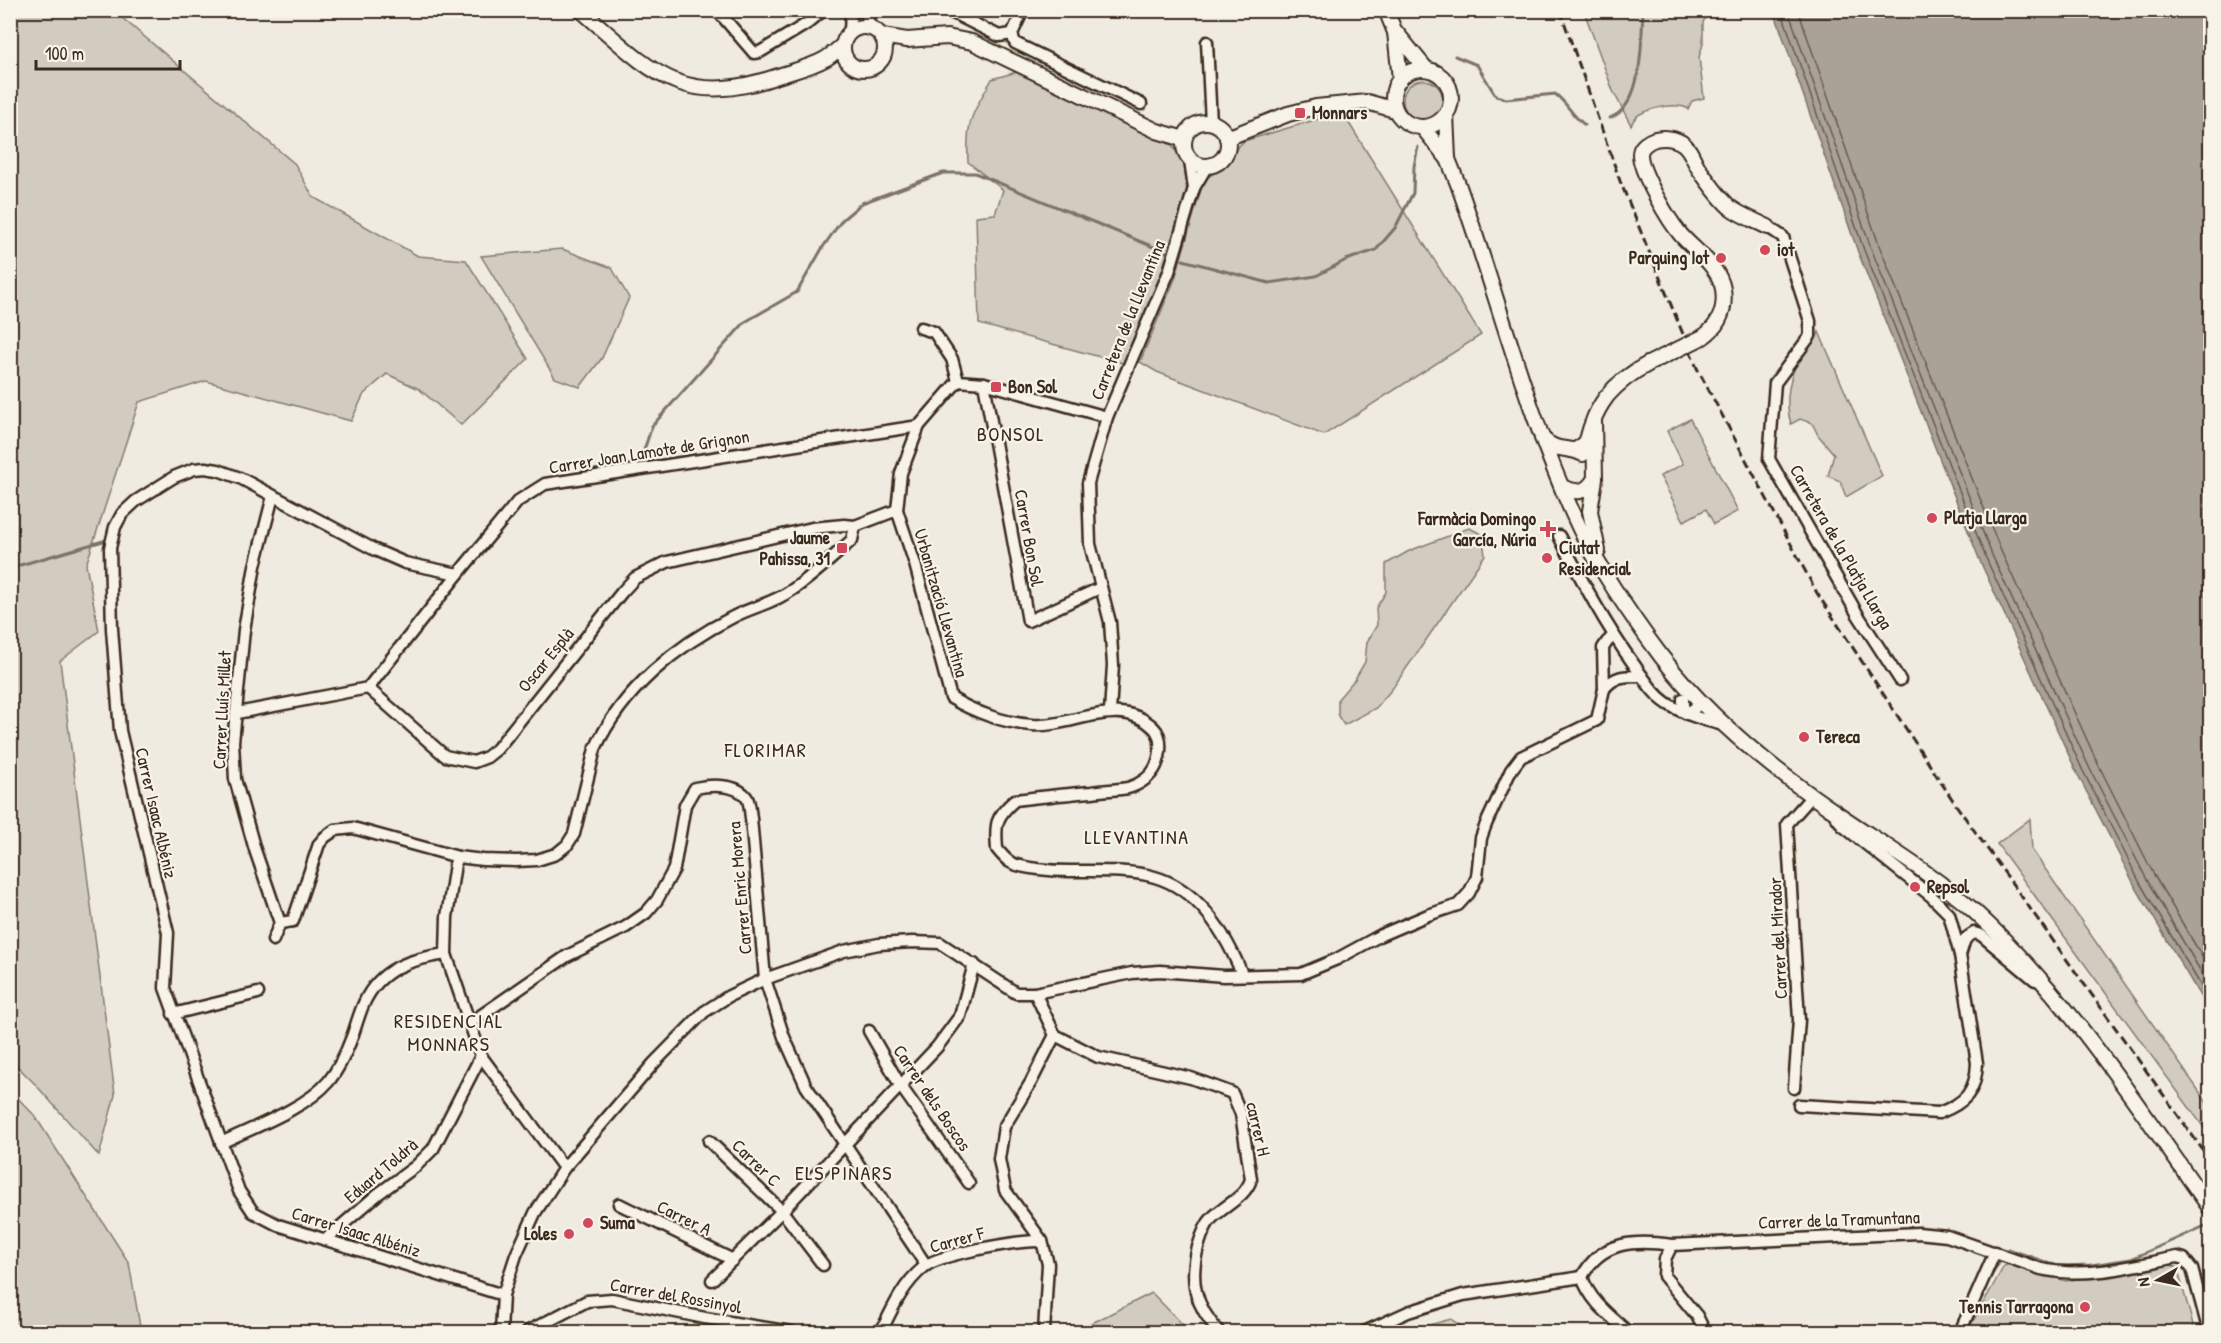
<svg xmlns="http://www.w3.org/2000/svg" width="2221" height="1343" font-family="'Patrick Hand',sans-serif">
<style>
.green{fill:#d1cbc0;stroke:#867a6f;stroke-width:1.5}
.water{fill:#aaa296;stroke:#7e7266;stroke-width:1.5}
.lines{fill:none;stroke-linecap:round;stroke-linejoin:round}
.shore{stroke:#675a4e;stroke-width:1.5}
.stream{stroke:#7e7266;stroke-width:3}
.minor-casing{stroke:#3b2a1e;stroke-width:15}
.tertiary-casing{stroke:#3b2a1e;stroke-width:18}
.minor{stroke:#f7f3e8;stroke-width:10}
.tertiary{stroke:#f7f3e8;stroke-width:14}
.rail{stroke:#3b2a1e;stroke-width:3;stroke-dasharray:9 4.5;stroke-linecap:butt}
.tertiary-bridge-casing{stroke:#3b2a1e;stroke-width:18;stroke-linecap:butt}
.tertiary-bridge{stroke:#f7f3e8;stroke-width:14}
.poi-dot{fill:#d1495b;stroke:#f7f3e8;stroke-width:2}
.labels{text-anchor:middle;stroke-width:4.5;stroke-linejoin:round;paint-order:stroke}
.poi-label{font-size:18px;font-weight:bold;fill:#3b2a1e;stroke:#f7f3e8;text-anchor:start}
.street-label{font-size:18px;fill:#3b2a1e;stroke:#f7f3e8}
.neighbourhood-label{font-size:20px;letter-spacing:1.5px;fill:#3b2a1e;stroke:#f7f3e8}
</style>
<rect width="100%" height="100%" fill="#efebe0"/>
<filter id="ink" filterUnits="userSpaceOnUse"><feTurbulence type="fractalNoise" baseFrequency=".0167" numOctaves="2"/><feDisplacementMap in="SourceGraphic" scale="12" xChannelSelector="R" yChannelSelector="G"/><feConvolveMatrix kernelMatrix="1 2 1 2 8 2 1 2 1" color-interpolation-filters="sRGB"/></filter>
<g filter="url(#ink)">
<g class="green">
<polygon points="10,11 114,11 295,164 313,197 418,256 466,260 528,359 461,425 419,389 387,374 364,394 351,421 206,381 139,402 86,565 99,631 60,661 115,1095 99,1156 35,1084 11,1060"/>
<path d="M1584,11H1710L1703,22V44L1699,57L1704,98L1692,101L1688,109C1677,102 1652,108 1640,114C1636,116 1633,121 1631,125L1613,91Z"/>
<path d="M1024,70L1120,121L1172,145L1184,165L1187,192L1162,271L1126,364L979,324L976,216L995,214L1003,190L968,162C966,120 972,114 992,79Z"/>
<circle cx="1423" cy="100" r="20"/>
<polygon points="1342,112 1481,335 1324,435 1157,372 1140,362 1175,279 1202,186 1207,178 1229,163 1237,148 1244,141"/>
<polygon points="562,249 612,268 629,298 602,358 580,387 555,378 481,256"/>
<path d="M1819,332L1882,476L1846,497L1840,481L1828,476L1834,454L1818,435L1812,423L1800,419L1791,424C1784,402 1789,373 1802,355C1808,347 1816,342 1819,332Z"/>
<polygon points="1690,419 1738,511 1714,524 1706,509 1684,521 1660,476 1683,464 1667,431"/>
<polygon points="1469,528 1482,534 1485,555 1392,689 1376,708 1344,725 1338,716 1338,699 1355,679 1365,662 1367,642 1377,625 1376,608 1386,592 1386,564 1409,551"/>
<polygon points="2030,819 2032,850 2210,1107 2210,1136 1997,844"/>
<polygon points="11,1091 35,1116 129,1263 141,1332 11,1332"/>
<polygon points="2165,1263 2177,1267 2195,1332 1967,1332 2004,1266 2009,1264 2066,1281"/>
<polygon points="1152,1293 1190,1332 1074,1332"/>
<polygon points="1451,1319 1468,1332 1403,1332"/>
</g>
<polygon class="water" points="1774,11 2210,11 2210,1013 2135,886 2077,773 1980,561 1858,252"/>
<g class="lines">
<g class="shore">
<polyline points="1781,10 1864,250 1986,558 2083,771 2140,883 2210,1001"/>
<polyline points="1788,10 1871,248 1992,555 2089,767 2147,880 2210,987"/>
<polyline points="1798,10 1879,245 2001,551 2098,764 2154,875 2210,970"/>
</g>
<g class="stream">
<path d="M1455,56L1477,65L1496,96L1506,99L1555,94C1569,104 1571,116 1585,125"/>
<path d="M1610,118C1644,106 1641,40 1643,10"/>
<polyline points="1183,260 1269,283 1316,276 1346,260 1376,250 1395,228 1413,193 1414,166 1418,147"/>
<polyline points="638,468 652,426 745,322 797,292 823,247 842,220 862,203 943,173 975,173 1168,253"/>
<polyline points="10,568 110,539"/>
<polyline points="2006,1253 2008,1249 2057,1266 2091,1265 2131,1259 2205,1226"/>
<polyline points="1987,1283 2002,1258"/>
</g>
<defs>
<g id="minor">
<polyline points="717,10 754,53 760,52 808,23 823,10"/>
<polyline points="865,10 870,27"/>
<polyline points="947,10 999,36 1012,34"/>
<polyline points="850,32 851,10"/>
<polyline points="1012,34 1015,43 1141,104"/>
<polyline points="1012,34 1023,10"/>
<polyline points="1207,42 1211,123"/>
<polyline points="1190,160 1194,188"/>
<polyline points="1768,227 1783,237 1810,321 1810,336 1775,383 1769,459 1858,615 1900,680"/>
<polyline points="921,328 934,332 952,359 958,381"/>
<polyline points="984,383 1028,621 1100,588"/>
<path d="M1107,417L984,383L958,381L919,426L901,473L897,510L915,564L951,698C974,712 1004,723 1032,725C1073,728 1119,694 1154,728C1163,737 1161,755 1156,766C1151,777 1139,785 1128,788C1117,790 1104,790 1092,792C1066,794 1040,797 1015,800C995,817 995,825 997,849C1001,854 1005,859 1010,862C1021,869 1056,871 1069,871C1095,871 1122,870 1147,875C1196,885 1225,932 1242,974"/>
<polyline points="273,496 255,566 244,630 233,742 235,779 255,850 280,923"/>
<path d="M1559,536C1582,581 1605,625 1635,666C1645,680 1654,695 1668,704C1686,715 1704,720 1723,725"/>
<polyline points="458,574 405,563 375,550 240,478 218,470 205,468 194,469 174,477 136,501 122,514 115,527 110,548 112,629 120,731 168,933 165,988 239,1191 253,1212 278,1225 503,1295"/>
<polyline points="368,688 445,756 474,762 487,757 497,749 622,592 635,578 667,562 812,528 844,525 855,526 897,510"/>
<polyline points="368,688 458,574 518,501 545,484 919,426"/>
<path d="M1604,689C1615,675 1626,676 1642,676"/>
<polyline points="1683,699 1683,706 1687,714 1696,707 1698,698"/>
<polyline points="1110,712 1113,665 1110,622 1090,544 1088,483 1107,417 1169,272 1194,188 1207,166"/>
<polyline points="237,713 368,688"/>
<polyline points="458,857 455,864 447,917 446,954 481,1056 564,1168"/>
<path d="M273,940L280,923L293,921L319,844L325,837L335,830L353,828L458,857L483,860L516,861L537,860L556,854L567,845L574,834L595,749C622,690 677,645 733,617C752,607 774,603 792,590C813,576 833,557 852,540L855,526"/>
<polyline points="1960,955 1965,939 1974,933 1981,935 2035,980"/>
<polyline points="1035,993 1055,1035 1031,1082 1004,1127 999,1159 1005,1190 1042,1241 1048,1264 1044,1332"/>
<polyline points="173,1014 258,993"/>
<path d="M470,1023L567,956L626,927L646,913L657,900L674,869L685,805L695,788C710,785 737,783 747,798C750,803 750,812 751,818L765,979L784,1037L806,1086L926,1265"/>
<polyline points="869,1031 900,1085 969,1183"/>
<path d="M1055,1035L1098,1057L1191,1078L1232,1093L1241,1114L1251,1179C1246,1197 1225,1205 1212,1218C1205,1225 1201,1237 1198,1247C1189,1282 1195,1305 1219,1332"/>
<polyline points="1794,1088 1799,1020 1787,824 1812,796"/>
<path d="M1799,1105L1939,1113C1965,1103 1976,1092 1977,1063L1960,955L1949,914L1931,896L1843,826L1835,815"/>
<polyline points="709,1141 782,1211 823,1265"/>
<path d="M221,1143C252,1128 306,1108 328,1082C339,1069 346,1053 352,1037C356,1026 359,1014 364,1003C380,968 411,959 446,954"/>
<polyline points="619,1204 733,1260"/>
<polyline points="325,1240 378,1194 416,1166 433,1149 481,1056"/>
<polyline points="1672,1245 1665,1259 1664,1276 1697,1316 1705,1332"/>
<polyline points="712,1280 782,1211 937,1047 960,1016 974,964"/>
<polyline points="501,1332 503,1295 516,1255 535,1213 564,1168 654,1063 704,1012 729,996 765,979 844,951 879,944 912,942 940,943 1016,993 1035,993 1132,973 1160,971 1224,976 1301,974 1337,959 1381,935 1428,915 1458,905 1469,893 1477,877 1481,838 1486,824 1511,770 1521,757 1597,720 1604,689 1603,648 1607,642 1613,636"/>
<polyline points="527,1332 587,1301 612,1299 705,1318 791,1332"/>
<path d="M881,1332C892,1309 903,1284 924,1267C939,1254 1021,1240 1042,1241"/>
<polyline points="1364,1332 1408,1312 1463,1295 1582,1277"/>
<path d="M1628,1332C1609,1315 1590,1301 1582,1277C1601,1240 1636,1240 1672,1245L1918,1233L1947,1236L2041,1269C2087,1279 2132,1266 2177,1257L2184,1259L2192,1269L2209,1332"/>
<polyline points="1960,1332 1995,1252"/>
</g>
<g id="tertiary">
<path d="M581,10C650,70 680,110 778,76C793,71 811,67 825,59C831,56 837,50 843,45"/>
<polyline points="1386,10 1394,30 1426,69"/>
<circle cx="864" cy="48" r="21"/>
<polyline points="1395,32 1400,79"/>
<polyline points="882,36 907,40 947,37 972,42 1157,131 1184,139"/>
<circle cx="1422" cy="98" r="29"/>
<polyline points="1446,115 1448,159"/>
<circle cx="1206" cy="144" r="22"/>
<path d="M1423,128L1448,159L1458,184C1499,299 1528,419 1580,529C1602,574 1631,616 1661,656C1711,721 1779,775 1847,820C1890,849 1935,876 1974,911C2068,997 2137,1105 2210,1208"/>
<polyline points="1227,138 1288,114 1316,107 1367,102 1395,110"/>
<path d="M1703,337C1720,325 1726,309 1723,289C1719,266 1695,251 1681,235C1669,221 1640,172 1640,154C1640,146 1649,141 1655,139C1664,137 1674,138 1682,143C1691,149 1693,160 1699,169C1706,179 1722,201 1731,208C1742,216 1756,221 1768,227"/>
<polyline points="1594,420 1595,479 1590,511 1598,551"/>
<path d="M1542,438C1559,454 1566,445 1583,454"/>
<path d="M1575,450C1591,442 1586,438 1592,424C1595,415 1601,404 1607,396C1618,383 1633,372 1648,364"/>
<path d="M1562,487C1576,493 1585,494 1594,480"/>
</g>
</defs>
<use href="#minor" class="minor-casing"/>
<use href="#tertiary" class="tertiary-casing"/>
<use href="#minor" class="minor"/>
<use href="#tertiary" class="tertiary"/>
<polyline class="rail" points="1560,10 1620,181 1697,368 1817,593 1956,805 2210,1160"/>
<defs>
<polyline id="tertiary-bridge" points="1648,364 1703,337"/>
</defs>
<use href="#tertiary-bridge" class="tertiary-bridge-casing"/>
<use href="#tertiary-bridge" class="tertiary-bridge"/>
</g>
</g>
<g class="poi-dot">
<rect x="1294" y="107" width="12" height="12" rx="3"/>
<circle cx="1765" cy="250" r="6"/>
<circle cx="1721" cy="258" r="6"/>
<rect x="990" y="381" width="12" height="12" rx="3"/>
<circle cx="1932" cy="518" r="6"/>
<path d="M1545 520h6v6h6v6h-6v6h-6v-6h-6v-6h6z"/>
<rect x="836" y="542" width="12" height="12" rx="3"/>
<circle cx="1547" cy="558" r="6"/>
<circle cx="1804" cy="737" r="6"/>
<circle cx="1915" cy="887" r="6"/>
<circle cx="588" cy="1223" r="6"/>
<circle cx="569" cy="1234" r="6"/>
<circle cx="2085" cy="1307" r="6"/>
</g>
<g class="labels">
<g class="poi-label">
<text x="1312" y="119">Monnars</text>
<text x="1777" y="256">iot</text>
<text x="1709" y="264" text-anchor="end">Parquing Iot</text>
<text x="1008" y="393">Bon Sol</text>
<text x="1944" y="524">Platja Llarga</text>
<text x="1536" y="525" text-anchor="end">Farmàcia Domingo<tspan x="1536" dy="21">García, Núria</tspan></text>
<text x="830" y="544" text-anchor="end">Jaume<tspan x="830" dy="21">Pahissa, 31</tspan></text>
<text x="1559" y="554">Ciutat<tspan x="1559" dy="21">Residencial</tspan></text>
<text x="1816" y="743">Tereca</text>
<text x="1927" y="893">Repsol</text>
<text x="600" y="1229">Suma</text>
<text x="557" y="1240" text-anchor="end">Loles</text>
<text x="2073" y="1313" text-anchor="end">Tennis Tarragona</text>
</g>
<g class="street-label">
<text transform="translate(1128 320) rotate(-68)" y="6">Carretera de la Llevantina</text>
<text transform="translate(649 452) rotate(-9)" y="6">Carrer Joan Lamote de Grignon</text>
<text transform="translate(1029 538) rotate(80)" y="6">Carrer Bon Sol</text>
<text transform="translate(1841 547) rotate(60)" y="6">Carretera de la Platja Llarga</text>
<text transform="translate(941 603) rotate(74)" y="6">Urbanització Llevantina</text>
<text transform="translate(546 660) rotate(-51)" y="6">Oscar Esplà</text>
<text transform="translate(222 710) rotate(-87)" y="6">Carrer Lluís Millet</text>
<text transform="translate(156 813) rotate(77)" y="6">Carrer Isaac Albéniz</text>
<text transform="translate(740 888) rotate(-95)" y="6">Carrer Enric Morera</text>
<text transform="translate(1778 938) rotate(-93)" y="6">Carrer del Mirador</text>
<text transform="translate(932 1098) rotate(56)" y="6">Carrer dels Boscos</text>
<text transform="translate(1258 1129) rotate(77)" y="6">carrer H</text>
<text transform="translate(756 1163) rotate(44)" y="6">Carrer C</text>
<text transform="translate(381 1171) rotate(-40)" y="6">Eduard Toldrà</text>
<text transform="translate(684 1218) rotate(26)" y="6">Carrer A</text>
<text transform="translate(1839 1220) rotate(-2)" y="6">Carrer de la Tramuntana</text>
<text transform="translate(356 1232) rotate(17)" y="6">Carrer Isaac Albéniz</text>
<text transform="translate(957 1240) rotate(-15)" y="6">Carrer F</text>
<text transform="translate(676 1296) rotate(10)" y="6">Carrer del Rossinyol</text>
</g>
<g class="neighbourhood-label">
<text x="1011" y="441">BONSOL</text>
<text x="766" y="757">FLORIMAR</text>
<text x="1137" y="844">LLEVANTINA</text>
<text x="449" y="1028">RESIDENCIAL<tspan x="449" dy="23">MONNARS</tspan></text>
<text x="844" y="1180">ELS PINARS</text>
</g>
</g>
<rect width="2221" height="1343" fill="none" stroke="#f7f3e8" stroke-width="36"/>
<rect x="18" y="18" width="2185" height="1307" fill="none" stroke="#3b2a1e" stroke-width="2" filter="url(#ink)"/>
<g transform="translate(2158 1280) rotate(261)" stroke="#f7f3e8" stroke-width="4.5" paint-order="stroke">
<path d="M0-4.5L10 22L0 15L-10 22Z" fill="#3b2a1e"/>
<text y="-9" font-size="16" font-weight="bold" text-anchor="middle" fill="#3b2a1e">N</text>
</g>
<path d="M36 60v9h144v-9" fill="none" stroke="#3b2a1e" stroke-width="3"/>
<text x="45" y="60" font-size="18" fill="#3b2a1e" stroke="#f7f3e8" stroke-width="4.5" paint-order="stroke">100 m</text>
</svg>
